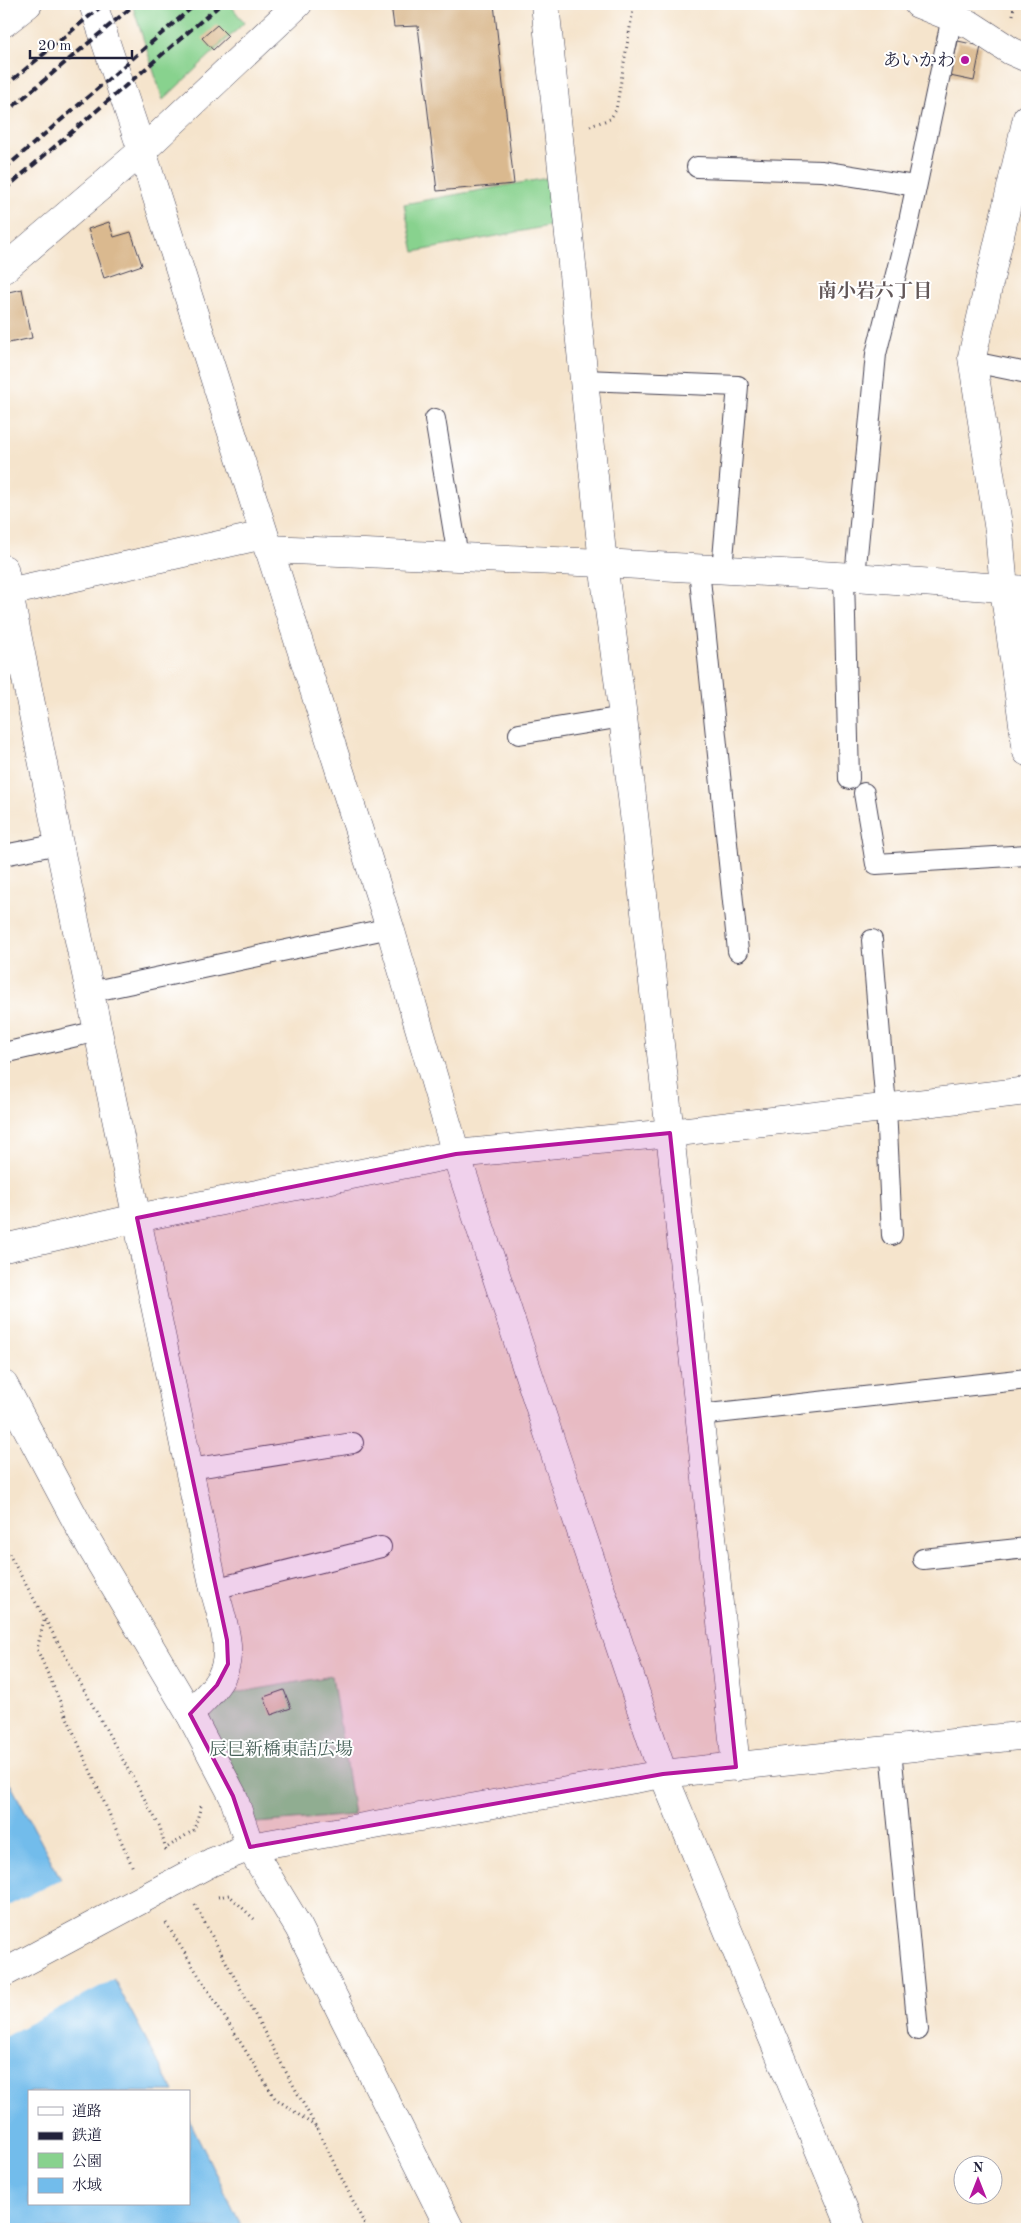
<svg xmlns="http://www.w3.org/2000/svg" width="1031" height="2233" font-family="'Old Standard TT','Noto Serif JP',serif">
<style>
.green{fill:#88d28e;stroke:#557a64}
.water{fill:#72bceb;stroke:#4a6f93}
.pier{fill:#f5e4cc}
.building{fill:#dab98f}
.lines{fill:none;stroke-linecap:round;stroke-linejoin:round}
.service-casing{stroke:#423f51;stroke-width:22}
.minor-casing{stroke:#423f51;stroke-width:29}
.tertiary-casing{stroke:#423f51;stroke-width:29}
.path{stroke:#423f51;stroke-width:3;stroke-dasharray:1 4;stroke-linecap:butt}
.service{stroke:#fff;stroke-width:20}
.minor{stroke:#fff;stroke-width:28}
.tertiary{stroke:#fff;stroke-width:28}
.rail{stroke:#22223b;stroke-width:4;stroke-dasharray:8 4;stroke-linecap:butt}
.tertiary-bridge-casing{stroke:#423f51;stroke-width:29;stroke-linecap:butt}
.tertiary-bridge{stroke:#fff;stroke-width:28}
.marked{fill:#b5179e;fill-opacity:0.2;stroke:#b5179e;stroke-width:4;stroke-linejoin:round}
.poi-dot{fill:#b5179e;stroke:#fff;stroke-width:2}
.labels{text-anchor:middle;stroke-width:4;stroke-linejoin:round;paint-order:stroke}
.poi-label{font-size:18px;fill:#22223b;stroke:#fff;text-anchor:end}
.park-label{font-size:18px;fill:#466058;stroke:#fff}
.neighbourhood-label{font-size:19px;font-weight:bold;fill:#625758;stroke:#fff}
</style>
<rect width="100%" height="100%" fill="#fff"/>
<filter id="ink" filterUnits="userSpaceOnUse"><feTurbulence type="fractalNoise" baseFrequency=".02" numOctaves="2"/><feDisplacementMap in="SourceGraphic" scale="10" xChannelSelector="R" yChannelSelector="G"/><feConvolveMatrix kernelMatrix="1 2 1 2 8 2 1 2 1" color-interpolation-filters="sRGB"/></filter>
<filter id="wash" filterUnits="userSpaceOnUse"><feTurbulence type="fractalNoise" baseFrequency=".0096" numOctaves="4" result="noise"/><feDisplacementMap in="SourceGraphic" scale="20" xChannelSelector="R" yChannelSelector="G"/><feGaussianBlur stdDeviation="1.12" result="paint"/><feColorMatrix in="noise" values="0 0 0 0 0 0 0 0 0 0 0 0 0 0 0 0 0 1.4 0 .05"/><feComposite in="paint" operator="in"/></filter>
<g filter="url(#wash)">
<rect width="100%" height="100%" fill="#f5e4cc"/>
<g class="green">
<polygon points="132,4 230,4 244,23 163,100"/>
<polygon points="553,177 559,224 414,252 404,204"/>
<polygon points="332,1676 354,1815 244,1824 204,1726 224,1695"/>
</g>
<polygon class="water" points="4,1772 174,2092 29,2092 29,2204 189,2204 189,2119 243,2229 4,2229"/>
<polygon class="pier" points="63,1878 116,1978 4,2037 4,1908"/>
<g id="blocks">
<g class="building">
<polygon points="391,4 494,4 514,184 437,191 418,26 394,27"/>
<polygon points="217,25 228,36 213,50 202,38"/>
<polygon points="958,41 981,46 974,81 950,76"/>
<polygon points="109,222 114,237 131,232 142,265 104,278 88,229"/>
<polygon points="22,289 32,338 4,344 4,293"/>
<polygon points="284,1690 291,1708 271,1715 264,1697"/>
</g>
</g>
</g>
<g filter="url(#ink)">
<use href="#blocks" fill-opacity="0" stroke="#423f51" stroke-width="1"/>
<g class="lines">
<defs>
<g id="service">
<polyline points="697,167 822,171 915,186"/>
<polyline points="973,362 1027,373"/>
<polyline points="584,380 738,386 722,570"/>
<polyline points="435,419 458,557"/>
<polyline points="699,569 738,951"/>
<polyline points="844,577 849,779"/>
<polyline points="855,577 876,354 908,226 952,17"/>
<polyline points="519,734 623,717"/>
<polyline points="864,793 876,864 1027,855"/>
<polyline points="4,855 59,844"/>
<polyline points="872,940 886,1107 892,1235"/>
<polyline points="90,992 390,928"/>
<polyline points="4,1053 98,1031"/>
<polyline points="699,1415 1027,1379"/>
<polyline points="190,1469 353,1443"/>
<polyline points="923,1559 1027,1548"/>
<polyline points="214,1589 381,1547"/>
<polyline points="891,1750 918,2030"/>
</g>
<g id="minor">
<polyline points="545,4 603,563 623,717 670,1133 736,1767"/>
<polyline points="918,4 971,25 1011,51 1027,58"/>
<polyline points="4,23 28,4"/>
<polyline points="1027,118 972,357 999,531 1004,589 1027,752"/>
<polyline points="4,269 142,151 298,4"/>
<polyline points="268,549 603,563 855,577 1027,590"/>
<polyline points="4,593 264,535"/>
<polyline points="4,1248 137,1218 456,1154 670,1133 1027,1091"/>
<polyline points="4,1385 81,1530 190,1714 233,1796 250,1847 299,1928 450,2229"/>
<polyline points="250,1847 663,1774 1027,1735"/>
</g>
<g id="tertiary">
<polyline points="93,4 142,151 390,928 456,1154 557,1460 663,1774 852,2229"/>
<path d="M4,569L59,844L214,1589C222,1620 238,1657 216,1685C209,1696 198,1704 190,1714"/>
<polyline points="167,1886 212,1862 250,1847"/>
</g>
</defs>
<use href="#service" class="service-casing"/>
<use href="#minor" class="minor-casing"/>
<use href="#tertiary" class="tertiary-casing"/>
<g class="path">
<polyline points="1013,15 1014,4"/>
<polyline points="590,126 610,119 616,110 634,4"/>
<polyline points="4,1545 160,1827 166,1851"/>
<polyline points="44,1621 37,1649 133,1868"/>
<polyline points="168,1847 194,1830 201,1806"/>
<polyline points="218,1897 229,1895 254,1919"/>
<polyline points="195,1905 316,2127 367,2229"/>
<polyline points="166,1923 275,2098 316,2127"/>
</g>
<use href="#service" class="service"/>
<use href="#minor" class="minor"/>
<use href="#tertiary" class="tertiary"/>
<g class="rail">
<polyline points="4,87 104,4"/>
<polyline points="4,114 135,4"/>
<polyline points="4,169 196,4"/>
<polyline points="4,190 221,4"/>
</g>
<defs>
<polyline id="tertiary-bridge" points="4,1973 167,1886"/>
</defs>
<use href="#tertiary-bridge" class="tertiary-bridge-casing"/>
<use href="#tertiary-bridge" class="tertiary-bridge"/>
</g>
</g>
<path class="marked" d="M670,1133L736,1767L663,1774L250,1847L233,1796L190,1714L217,1685L228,1664L227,1640L137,1218L456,1154Z"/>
<circle class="poi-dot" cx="965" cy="60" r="5"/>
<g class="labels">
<g class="poi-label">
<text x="955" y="66">あいかわ</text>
</g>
<g class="park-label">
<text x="281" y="1755">辰巳新橋東詰広場</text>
</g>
<g class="neighbourhood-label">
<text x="875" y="297">南小岩六丁目</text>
</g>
</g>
<rect width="1031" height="2233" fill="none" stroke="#fff" stroke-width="20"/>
<rect x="28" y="2090" width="162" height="115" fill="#ffffff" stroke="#a7a7b1"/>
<rect x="38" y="2107" width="25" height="8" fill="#ffffff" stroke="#a7a7b1"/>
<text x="72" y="2116" font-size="15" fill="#22223b">道路</text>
<rect x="38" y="2132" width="25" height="8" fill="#22223b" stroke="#a7a7b1"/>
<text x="72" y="2140" font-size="15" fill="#22223b">鉄道</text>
<rect x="38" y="2153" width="25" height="15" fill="#88d28e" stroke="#a7a7b1"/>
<text x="72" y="2166" font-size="15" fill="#22223b">公園</text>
<rect x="38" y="2178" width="25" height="15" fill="#72bceb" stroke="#a7a7b1"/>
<text x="72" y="2190" font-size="15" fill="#22223b">水域</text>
<g transform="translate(978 2180)"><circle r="24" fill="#ffffff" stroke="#a7a7b1"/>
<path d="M0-4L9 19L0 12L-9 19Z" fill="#b5179e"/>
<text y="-8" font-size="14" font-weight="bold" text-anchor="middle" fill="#22223b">N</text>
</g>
<path d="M30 50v8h102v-8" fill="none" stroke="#22223b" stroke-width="2.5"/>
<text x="38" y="50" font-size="15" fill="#22223b" stroke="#ffffff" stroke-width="4" paint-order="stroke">20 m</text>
</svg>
